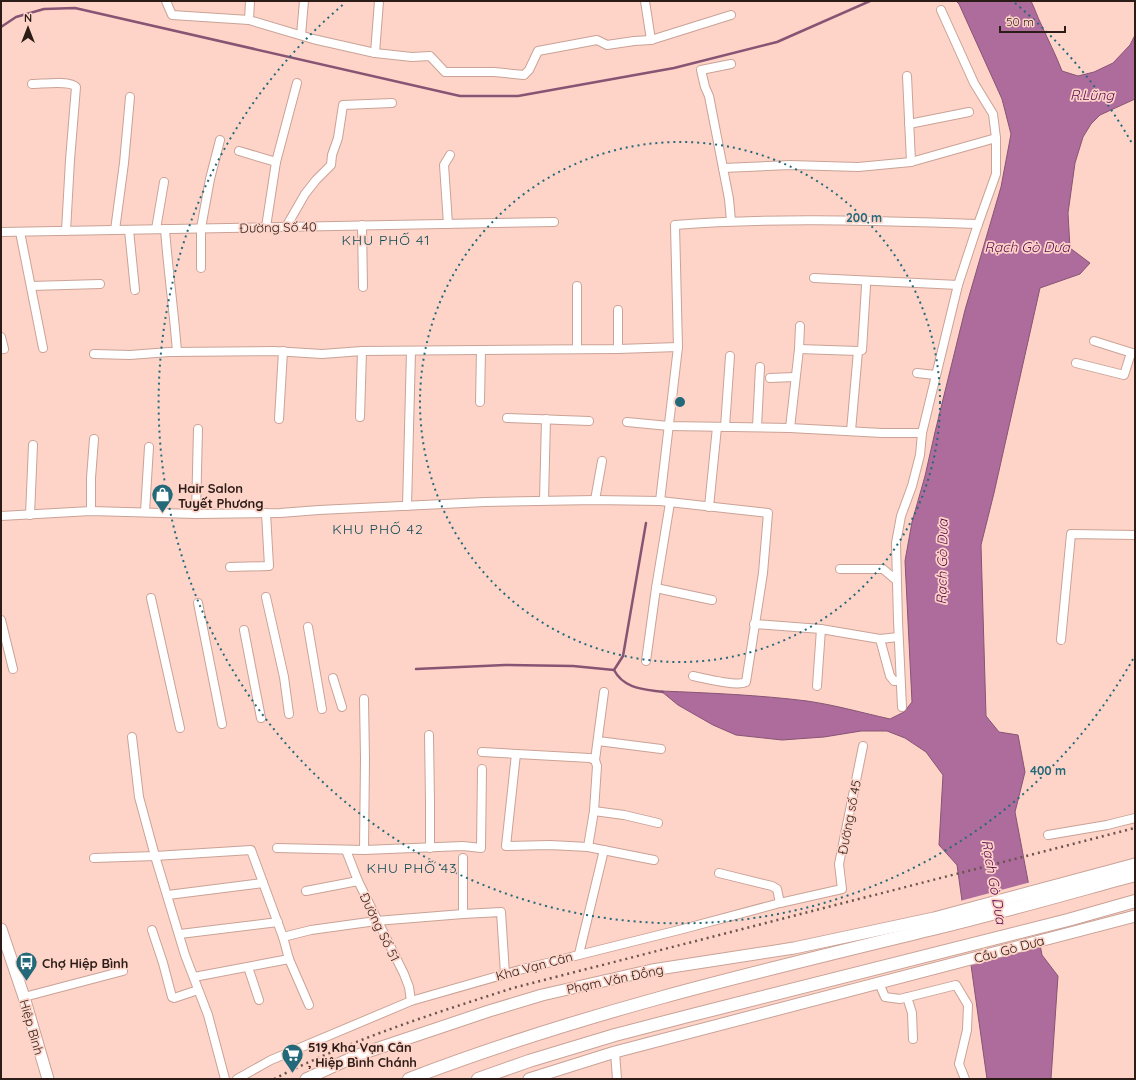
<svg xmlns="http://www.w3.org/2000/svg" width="1136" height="1080" font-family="Quicksand,sans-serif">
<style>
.water{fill:#ae6c9c;stroke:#875474}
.pier{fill:#fed4c8}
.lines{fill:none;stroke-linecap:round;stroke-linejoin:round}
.stream{stroke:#875474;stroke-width:2.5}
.minor-casing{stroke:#caa296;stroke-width:10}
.major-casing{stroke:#caa296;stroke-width:13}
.highway-casing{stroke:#caa296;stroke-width:14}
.minor{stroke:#fff;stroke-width:8}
.major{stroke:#fff;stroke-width:11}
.highway{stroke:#fff;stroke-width:12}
.rail{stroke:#6b544d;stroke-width:2.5;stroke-dasharray:2 4;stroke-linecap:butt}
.ring{fill:none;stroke:#24697a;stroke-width:2;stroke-dasharray:2 4}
.labels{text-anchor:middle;stroke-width:3.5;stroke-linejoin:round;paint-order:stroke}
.street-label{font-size:13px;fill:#2b1c17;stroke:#fed4c8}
.poi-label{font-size:13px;font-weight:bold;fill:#2b1c17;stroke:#fed4c8;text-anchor:start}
.water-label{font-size:14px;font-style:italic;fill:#5d0a4e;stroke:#fed4c8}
.neighbourhood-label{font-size:14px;letter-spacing:1px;fill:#114a57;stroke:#fed4c8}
.centre{fill:#24697a;stroke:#fed4c8;stroke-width:2}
.ring-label{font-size:12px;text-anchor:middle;font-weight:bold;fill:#24697a;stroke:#fed4c8;stroke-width:3.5;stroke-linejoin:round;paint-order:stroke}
</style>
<rect width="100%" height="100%" fill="#fed4c8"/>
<path class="water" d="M956,1H1031C1035,9 1037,16 1041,24C1048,40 1056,55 1062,71L1078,76L1094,72L1113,63L1130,45L1135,35V99L1100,115L1091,124L1083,137L1075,163L1068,213L1070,248L1090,263L1080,274L1040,288L994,493L981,545L986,716L999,732L1018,735L1025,772L1015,812L1042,955L1058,976L1051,1079H987L957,865L939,845L943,775L926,752L905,738L887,731H861L824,737L782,740L736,735L713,725L678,705L661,691C710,693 759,695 807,701C835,705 863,713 890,719L904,712L912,702L905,561L912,522L925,476L935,432L965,310L1001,187L1011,134L1002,99L959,4Z"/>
<polygon class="pier" points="1031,882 1043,944 969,964 960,901"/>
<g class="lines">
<g class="stream">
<polyline points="1,27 16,17 44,9 75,8 460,96 518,96 674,68 777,42 870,1"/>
<path d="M416,669L505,665L573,666L614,670C624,689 644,689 663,692"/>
<polyline points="614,670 623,656 646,523"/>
</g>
<defs>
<g id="minor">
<polyline points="166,1 172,15 249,20 313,39 375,53 412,57 430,56 445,72 494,72 524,75 529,70 538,51 597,40 607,45 634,41 651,40 731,15"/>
<polyline points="645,1 651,40"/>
<polyline points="249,20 250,1"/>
<polyline points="301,35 304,1"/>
<polyline points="375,53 379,1"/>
<polyline points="731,64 701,70 705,87 709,96 729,199 731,221"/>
<polyline points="907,76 911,162"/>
<path d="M32,84C42,84 70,80 76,87L70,160L66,231"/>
<polyline points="909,124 969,112"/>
<polyline points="239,151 276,162"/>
<polyline points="723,168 790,165 858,167 911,162 996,138"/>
<polyline points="448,224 444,165 450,155"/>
<polyline points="362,225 363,287"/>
<polyline points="266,227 276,162 297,83"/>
<polyline points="286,227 305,194 316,180 331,165 332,155 338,138 343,105 392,103"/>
<polyline points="156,229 164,182"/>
<path d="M165,229C168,270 174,311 177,352"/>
<polyline points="115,230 124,163 130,97"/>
<polyline points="129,230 135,290"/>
<polyline points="1,232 554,222"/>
<polyline points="20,232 43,348"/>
<polyline points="201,268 201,228 210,179 220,140"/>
<polyline points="814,278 958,285"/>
<polyline points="31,286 100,284"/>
<polyline points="577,286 577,349"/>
<polyline points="618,310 618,349"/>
<polyline points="1,337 4,349"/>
<polyline points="1094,341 1135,354"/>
<polyline points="799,349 858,351 862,350 866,286"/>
<polyline points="94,354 130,355 169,352 274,351 322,354 362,351 618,349 678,347"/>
<polyline points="1076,363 1124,375 1131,353"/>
<polyline points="917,373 935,375"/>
<polyline points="770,378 795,377"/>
<polyline points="480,402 481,350"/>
<polyline points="360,417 362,351"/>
<polyline points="507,418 589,421"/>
<polyline points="279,419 283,351"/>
<polyline points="627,422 669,426 790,428 882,433 922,433"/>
<polyline points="725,427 730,356"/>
<polyline points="757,427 760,367"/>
<polyline points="790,428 799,349 800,326"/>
<polyline points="851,431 858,351"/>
<polyline points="544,500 546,419"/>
<polyline points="595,500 602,461"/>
<path d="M660,501L678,347L675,225C776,217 877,221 978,224"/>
<polyline points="407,506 411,351"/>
<polyline points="709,507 717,427"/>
<polyline points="91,511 91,478 94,439"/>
<polyline points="145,512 149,447"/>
<polyline points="196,514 198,429"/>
<polyline points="30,515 33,445"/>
<path d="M1,516L91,511L196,514L280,513L319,510L485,502L595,500L660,501L768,513L763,573L746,682C737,687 704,678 693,676"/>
<polyline points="230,567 269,566 266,513"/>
<polyline points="840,569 883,569 896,580"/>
<polyline points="656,588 712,600"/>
<polyline points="266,597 284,677 289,714"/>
<polyline points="151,598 180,728"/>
<polyline points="198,603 222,724"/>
<polyline points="1,620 13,669"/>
<polyline points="754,624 821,629 880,639 898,637"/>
<polyline points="308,627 322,709"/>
<polyline points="244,630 261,718"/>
<polyline points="880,639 890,676 894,681 900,681"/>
<polyline points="1061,640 1071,534 1135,535"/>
<polyline points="646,661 656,588 670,503"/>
<polyline points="333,678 342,707"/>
<polyline points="817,686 821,629"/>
<polyline points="364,699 365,759 364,850"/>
<polyline points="902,707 898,621 896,543 901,516 912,486 920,455 922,433 958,285 977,227 996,174 996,138 993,114 974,83 941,10"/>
<polyline points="429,735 430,802 430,848"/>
<polyline points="132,737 139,797 155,856 185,955 208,1015 225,1079"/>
<polyline points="598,741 661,749"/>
<polyline points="482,752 590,758 595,760"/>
<polyline points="516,754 506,846 550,845 588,847 654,860"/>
<polyline points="594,811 624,815 658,823"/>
<polyline points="1048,835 1107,825 1135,818"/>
<polyline points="588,847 594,811 597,766 595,760 604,692"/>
<polyline points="277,848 364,850 463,846 481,848 482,769"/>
<polyline points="346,850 358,881 404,974 409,987 411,1001"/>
<polyline points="94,858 155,856 251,850 283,937 289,959 309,1005"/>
<polyline points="463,858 463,914"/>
<polyline points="719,873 772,886 777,889 780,903"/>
<polyline points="306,891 358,881"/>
<polyline points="168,895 263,883"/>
<polyline points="152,930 163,963 172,997 174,998 198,990"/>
<polyline points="180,934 278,922"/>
<polyline points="283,937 311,930 376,921 463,914 501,912 505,974"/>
<polyline points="579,954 604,850"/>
<polyline points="248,967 259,1000"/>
<polyline points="194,977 289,959"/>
<polyline points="879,983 885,997 900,999 956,985 968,1005 967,1030 959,1064 965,1079"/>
<polyline points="24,997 123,971"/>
<polyline points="907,997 912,1013 913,1039"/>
<polyline points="615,1052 617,1079"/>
<polyline points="237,1079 271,1060 411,1001 523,969 683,929 780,903 842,889 839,864 863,746"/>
</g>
<g id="major">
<polyline points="1,929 24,997 48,1079"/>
<polyline points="306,1079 358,1055 489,1011 542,995 652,970 794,948 934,918 1135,864"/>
<polyline points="529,1079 615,1052 1135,916"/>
</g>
<g id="highway">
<path d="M409,1079C581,1013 759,971 937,928C1003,912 1069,893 1135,875"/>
<polyline points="478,1079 529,1061 615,1035 688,1016 1068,920 1135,901"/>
</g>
</defs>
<use href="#minor" class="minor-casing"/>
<use href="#major" class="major-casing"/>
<use href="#highway" class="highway-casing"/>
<use href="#minor" class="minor"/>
<use href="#major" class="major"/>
<use href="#highway" class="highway"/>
<path class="rail" d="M274,1079C350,1040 432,1014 513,988L1135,828"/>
</g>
<g class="ring">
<circle cx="680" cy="402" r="260"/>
<path d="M1133 659A521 521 0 1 1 345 3M1015 3A521 521 0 0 1 1133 145"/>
</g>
<defs>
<symbol id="shop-pin" viewBox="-11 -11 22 30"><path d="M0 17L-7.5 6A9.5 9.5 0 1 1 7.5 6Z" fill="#24697a" stroke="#fed4c8"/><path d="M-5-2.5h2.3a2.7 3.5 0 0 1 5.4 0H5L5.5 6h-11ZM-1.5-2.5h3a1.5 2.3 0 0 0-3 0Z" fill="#fff"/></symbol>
<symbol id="bus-pin" viewBox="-11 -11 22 30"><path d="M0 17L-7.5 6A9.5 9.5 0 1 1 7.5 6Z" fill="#24697a" stroke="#fed4c8"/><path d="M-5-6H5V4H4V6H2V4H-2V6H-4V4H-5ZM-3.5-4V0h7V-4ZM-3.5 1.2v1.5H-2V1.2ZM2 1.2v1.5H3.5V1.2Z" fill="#fff"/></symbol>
<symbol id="supermarket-pin" viewBox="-11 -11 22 30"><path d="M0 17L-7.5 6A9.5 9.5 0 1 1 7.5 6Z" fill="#24697a" stroke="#fed4c8"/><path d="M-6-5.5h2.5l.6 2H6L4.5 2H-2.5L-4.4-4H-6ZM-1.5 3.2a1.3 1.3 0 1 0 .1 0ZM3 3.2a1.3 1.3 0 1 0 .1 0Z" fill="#fff"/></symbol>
</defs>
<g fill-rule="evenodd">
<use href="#shop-pin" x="150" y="482" width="25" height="34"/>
<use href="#bus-pin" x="14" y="950" width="25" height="34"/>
<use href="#supermarket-pin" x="280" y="1042" width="25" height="34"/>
</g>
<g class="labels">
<g class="street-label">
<text transform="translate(278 227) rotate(-1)" y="5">Đường Số 40</text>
<text transform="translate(849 817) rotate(-79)" y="5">Đường số 45</text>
<text transform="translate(380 927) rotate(64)" y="5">Đường Số 51</text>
<text transform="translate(1009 949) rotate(-15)" y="5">Cầu Gò Dưa</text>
<text transform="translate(534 966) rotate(-15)" y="5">Kha Vạn Cân</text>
<text transform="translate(615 979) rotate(-12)" y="5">Phạm Văn Đồng</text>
<text transform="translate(32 1027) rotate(74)" y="5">Hiệp Bình</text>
</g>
<g class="poi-label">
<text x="178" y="493">Hair Salon<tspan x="178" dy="15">Tuyết Phương</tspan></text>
<text x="42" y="968">Chợ Hiệp Bình</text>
<text x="308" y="1052">519 Kha Vạn Cân<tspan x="308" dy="15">, Hiệp Bình Chánh</tspan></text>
</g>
<g class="water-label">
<text x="1092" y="100">R.Lũng</text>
<text x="1027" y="252">Rạch Gò Dưa</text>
<text transform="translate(942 562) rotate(-89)" y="5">Rạch Gò Dưa</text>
<text transform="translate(994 882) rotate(80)" y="5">Rạch Gò Dưa</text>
</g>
<g class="neighbourhood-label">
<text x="386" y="245">KHU PHỐ 41</text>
<text x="378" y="534">KHU PHỐ 42</text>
<text x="412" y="873">KHU PHỐ 43</text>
</g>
</g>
<circle cx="680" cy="402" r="6" class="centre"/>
<g class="ring-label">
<text x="864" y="222">200 m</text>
<text x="1048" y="775">400 m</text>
</g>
<rect width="1136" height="1080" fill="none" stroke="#2b1c17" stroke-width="4"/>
<g transform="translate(28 28)" stroke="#fed4c8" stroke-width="3" paint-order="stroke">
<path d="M0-3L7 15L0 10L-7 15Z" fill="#2b1c17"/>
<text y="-6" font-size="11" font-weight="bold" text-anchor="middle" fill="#2b1c17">N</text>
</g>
<path d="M1000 26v6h65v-6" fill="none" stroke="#2b1c17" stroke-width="2"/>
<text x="1006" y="26" font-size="12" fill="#2b1c17" stroke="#fed4c8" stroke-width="3" paint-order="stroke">50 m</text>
</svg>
